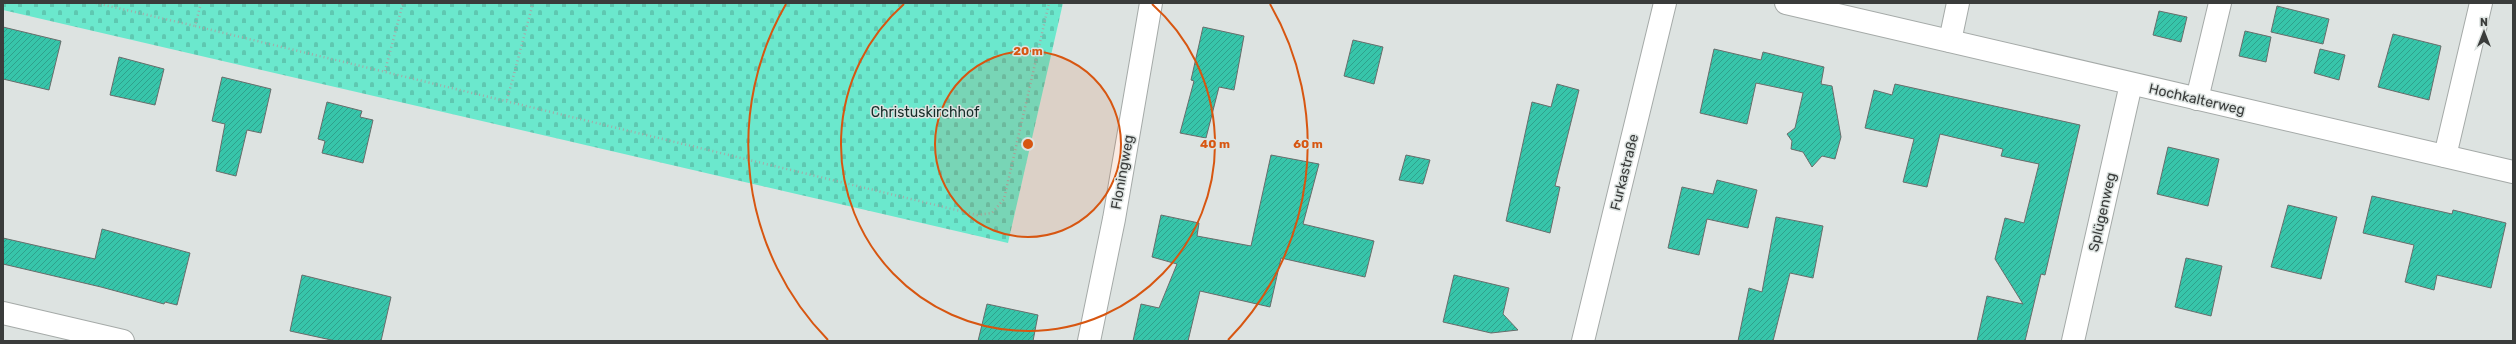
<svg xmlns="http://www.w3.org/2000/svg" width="2516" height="344" font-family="Rubik,sans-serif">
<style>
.cemetery{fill:url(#cemetery-stones)}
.building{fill:url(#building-hatch);stroke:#686d6b}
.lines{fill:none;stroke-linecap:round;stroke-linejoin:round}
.minor-casing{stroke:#a5aaa8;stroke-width:24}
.path{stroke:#a5aaa8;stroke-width:2.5;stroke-dasharray:1 3;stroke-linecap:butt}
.minor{stroke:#fff;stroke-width:22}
.ring{fill:none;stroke:#d75611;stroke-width:2}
.labels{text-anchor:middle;stroke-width:3;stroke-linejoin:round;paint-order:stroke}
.street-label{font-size:14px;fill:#3a3c3b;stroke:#dde3e1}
.park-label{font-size:14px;fill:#172e29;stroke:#dde3e1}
.centre{fill:#d75611;stroke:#dde3e1;stroke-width:2}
.ring-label{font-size:12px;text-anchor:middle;font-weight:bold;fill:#d75611;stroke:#dde3e1;stroke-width:3;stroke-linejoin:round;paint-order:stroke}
</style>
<defs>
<pattern id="cemetery-stones" width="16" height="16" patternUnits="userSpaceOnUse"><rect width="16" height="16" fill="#6be8cd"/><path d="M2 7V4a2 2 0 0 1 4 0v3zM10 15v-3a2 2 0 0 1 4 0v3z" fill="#5ec8b1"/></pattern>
<pattern id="building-hatch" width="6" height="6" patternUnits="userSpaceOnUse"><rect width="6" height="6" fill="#37c5aa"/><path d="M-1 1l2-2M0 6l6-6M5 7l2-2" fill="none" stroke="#2fa18c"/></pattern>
</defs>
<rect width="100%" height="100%" fill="#dde3e1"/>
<polygon class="cemetery" points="3,3 1063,3 1008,243 3,10"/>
<g class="building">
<polygon points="2277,6 2329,19 2323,44 2271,32"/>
<polygon points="2159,11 2187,17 2181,42 2153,35"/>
<polygon points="3,27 61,41 49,90 3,79"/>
<polygon points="1203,27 1244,36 1234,90 1219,87 1206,138 1180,133 1194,81 1191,80"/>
<polygon points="2245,31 2271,37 2266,62 2239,56"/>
<polygon points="2393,34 2441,46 2429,100 2378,87"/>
<polygon points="1353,40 1383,47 1374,84 1344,76"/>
<polygon points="1714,49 1761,60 1763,52 1824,67 1821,84 1832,86 1841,137 1835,159 1822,156 1812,167 1803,152 1791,149 1792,141 1787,134 1795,128 1803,93 1756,83 1747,124 1700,113"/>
<polygon points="2320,49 2345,55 2339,80 2314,73"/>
<polygon points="119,57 164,69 155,105 110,95"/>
<polygon points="222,77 271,89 261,133 247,130 236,176 216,171 225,124 212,121"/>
<polygon points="1557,84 1579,90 1555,186 1560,187 1550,233 1506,221 1532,102 1551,107"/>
<polygon points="1895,84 2080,125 2045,275 2041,274 2025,341 1977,341 1987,296 2023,304 1995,259 2005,218 2024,223 2039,164 2001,156 2003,149 1940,134 1927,187 1903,182 1914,139 1865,128 1874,90 1892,95"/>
<polygon points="327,102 362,111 360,117 373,120 363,163 322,153 325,141 318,139"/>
<polygon points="2168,147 2219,159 2208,206 2157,194"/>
<polygon points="1271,155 1319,164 1303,224 1374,241 1365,277 1281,258 1270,307 1200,291 1188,341 1133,341 1141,304 1159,308 1177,264 1152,257 1161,215 1199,223 1197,236 1251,246"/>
<polygon points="1406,155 1430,160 1423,184 1399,180"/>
<polygon points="1717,180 1757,190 1748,228 1707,219 1699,255 1668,248 1682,187 1713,194"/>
<polygon points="2372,196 2452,214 2453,210 2506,223 2491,288 2437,275 2434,290 2405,282 2414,245 2363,233"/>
<polygon points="2288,205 2337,217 2321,279 2271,267"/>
<polygon points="1776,217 1823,226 1813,278 1790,273 1773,341 1738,341 1749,288 1762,292"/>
<polygon points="102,229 190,253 177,305 165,302 164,304 101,287 3,264 3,238 95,259"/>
<polygon points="2186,258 2222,266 2211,316 2175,307"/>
<polygon points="302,275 391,297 381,341 336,341 290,331"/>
<polygon points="1454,275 1509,288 1503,314 1518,330 1491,333 1443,322"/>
<polygon points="987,304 1038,315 1033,341 978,341"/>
</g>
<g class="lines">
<defs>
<g id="minor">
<polyline points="1786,3 2513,172"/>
<polyline points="1950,41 1958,3"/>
<polyline points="2197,99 2220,3"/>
<polyline points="2445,156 2481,3"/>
<polyline points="3,313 123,341"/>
<polyline points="1089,341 1114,219 1151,3"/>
<polyline points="1583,341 1665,3"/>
<polyline points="2073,341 2131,84"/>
</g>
</defs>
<use href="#minor" class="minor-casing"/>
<g class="path">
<polyline points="96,3 195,26"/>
<polyline points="201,3 195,26 977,215 992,213 1004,199 1049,3"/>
<polyline points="385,71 403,3"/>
<polyline points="507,100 533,3"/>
</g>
<use href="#minor" class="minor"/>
</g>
<circle cx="1028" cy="144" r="93" fill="#d75611" fill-opacity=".12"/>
<g class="ring">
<circle cx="1028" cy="144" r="93"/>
<path d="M1152 4A187 187 0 1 1 904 4"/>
<path d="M828 340A280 280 0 0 1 786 4M1270 4A280 280 0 0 1 1228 340"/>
</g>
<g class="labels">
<g class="street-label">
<text transform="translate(2197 99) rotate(13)" y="5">Hochkalterweg</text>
<text transform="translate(1122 172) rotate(-80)" y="5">Floningweg</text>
<text transform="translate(1624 172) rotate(-76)" y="5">Furkastraße</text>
<text transform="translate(2102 212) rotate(-77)" y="5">Splügenweg</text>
</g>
<g class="park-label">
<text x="925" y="117">Christuskirchhof</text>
</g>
</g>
<circle cx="1028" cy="144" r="6" class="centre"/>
<g class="ring-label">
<text x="1028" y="55">20 m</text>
<text x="1215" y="148">40 m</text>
<text x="1308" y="148">60 m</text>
</g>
<rect width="2516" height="344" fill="none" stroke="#3a3c3b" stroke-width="8"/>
<g transform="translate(2484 32)" stroke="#dde3e1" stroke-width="3" paint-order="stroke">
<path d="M0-3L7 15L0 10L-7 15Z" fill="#3a3c3b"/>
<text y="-6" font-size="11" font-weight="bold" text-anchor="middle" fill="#3a3c3b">N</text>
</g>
</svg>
